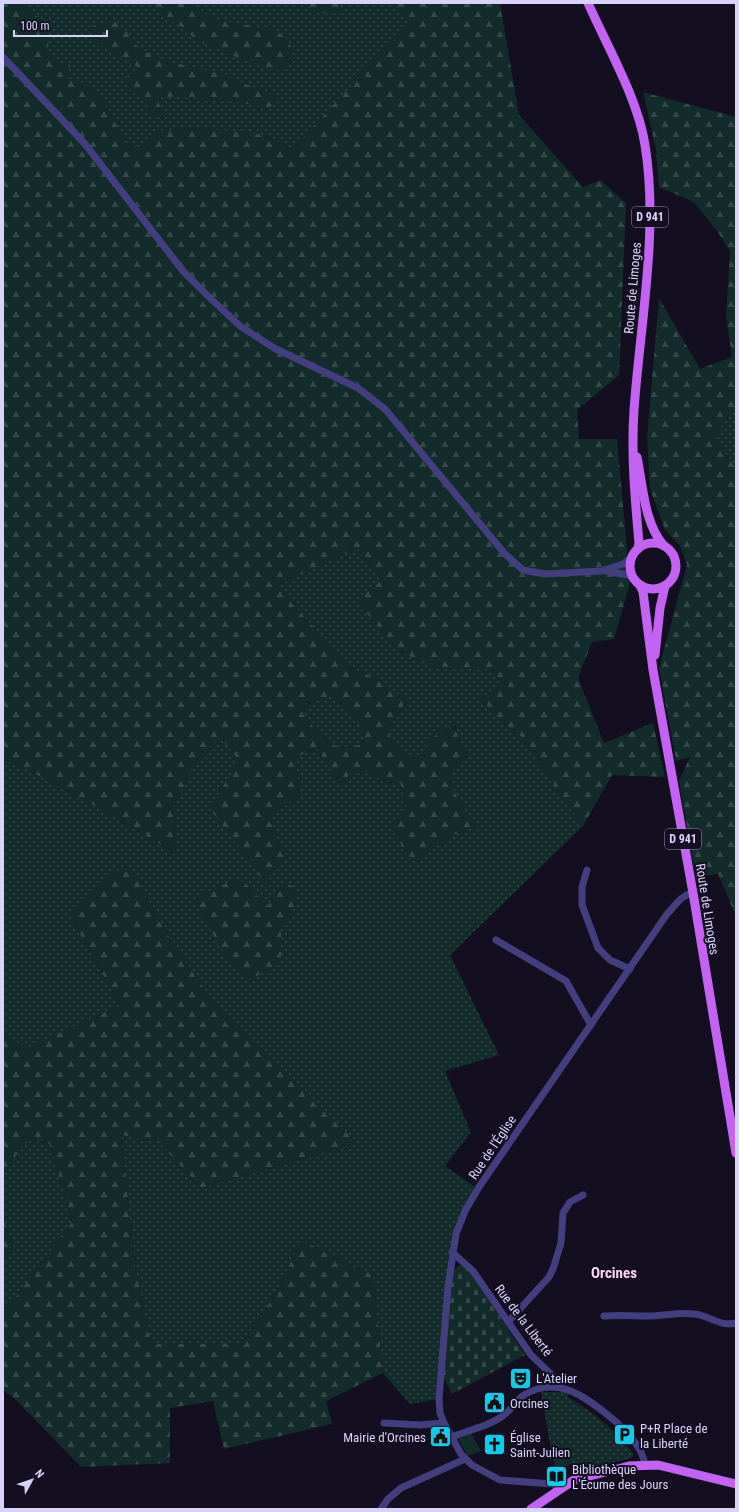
<svg xmlns="http://www.w3.org/2000/svg" width="739" height="1512" font-family="'Roboto Condensed',sans-serif">
<style>
.grass{fill:url(#grass-dots)}
.forest{fill:url(#forest-firs);fill-rule:evenodd}
.cemetery{fill:url(#cemetery-stones)}
.park{fill:#132b2b}
.lines{fill:none;stroke-linecap:round;stroke-linejoin:round}
.minor{stroke:#433e7d;stroke-width:7}
.major{stroke:#c263f2;stroke-width:9}
.labels{text-anchor:middle;stroke-width:4;stroke-linejoin:round;paint-order:stroke}
.shield{fill:#130f21;stroke:#9e98ba;stroke-width:1}
.shield-label{font-size:12px;font-weight:bold;fill:#d9d3fb}
.street-label{font-size:13px;fill:#d9d3fb;stroke:#130f21}
.poi-label{font-size:13px;fill:#d9d3fb;stroke:#130f21;text-anchor:start}
.quarter-label{font-size:15px;font-weight:bold;fill:#fcd5ec;stroke:#130f21}
</style>
<defs>
<pattern id="grass-dots" width="8" height="8" patternUnits="userSpaceOnUse"><rect width="8" height="8" fill="#132b2b"/><path d="M2 2h.1M6 6h.1" fill="none" stroke="#35494b" stroke-width="1.8" stroke-linecap="round"/></pattern>
<pattern id="forest-firs" width="22" height="20" patternUnits="userSpaceOnUse"><rect width="22" height="20" fill="#132b2b"/><path d="M5 1l3.5 6h-7zM16 11l3.5 6h-7z" fill="#35494b"/></pattern>
<pattern id="cemetery-stones" width="16" height="16" patternUnits="userSpaceOnUse"><rect width="16" height="16" fill="#132b2b"/><path d="M2 7V4a2 2 0 0 1 4 0v3zM10 15v-3a2 2 0 0 1 4 0v3z" fill="#35494b"/></pattern>
</defs>
<rect width="100%" height="100%" fill="#130f21"/>
<g class="grass">
<polygon points="3,3 393,3 412,20 292,150 265,135 155,133 141,148 110,139"/>
<polygon points="736,408 736,467 712,437"/>
<polygon points="357,548 381,580 357,601 396,649 431,667 490,669 505,684 481,698 501,722 521,736 552,783 583,826 450,955 499,1055 445,1071 471,1132 445,1166 478,1189 456,1234 439,1399 410,1404 383,1373 373,1275 301,1240 276,1293 242,1343 151,1344 135,1266 121,1135 158,1141 201,1188 357,1143 210,998 165,931 131,869 69,914 120,1005 27,1049 3,1034 3,760 17,764 115,817 175,854 174,805 199,758 220,736 240,762 233,770 285,859 270,819 299,794 296,757 317,748 341,786 351,772 370,772 386,783 400,782 407,808 413,861 453,835 475,826 452,790 449,772 468,755 460,742 455,725 426,754 408,759 386,731 407,702 376,678 351,668 276,586"/>
<polygon points="334,696 360,726 365,739 359,745 339,748 322,737 302,713 312,701"/>
<polygon points="30,1139 50,1144 72,1222 3,1314 3,1256 15,1251 3,1218 3,1171"/>
<path d="M541,1392H570L568,1397C596,1415 613,1427 634,1454L632,1458L581,1470L574,1463L566,1466L570,1459L566,1446L551,1450Z"/>
</g>
<g class="forest">
<path d="M3,3H24V7C36,14 46,23 48,38C49,44 47,51 51,56C57,63 64,62 70,66L68,73L69,79L94,89L105,104L126,144L141,148L155,133L192,127L265,135L292,150L411,20L393,3H500L519,115L583,187L600,180L626,203L619,375L577,410L579,439H617L630,583L614,639L592,642L578,678L604,743L653,723L665,777L612,775L583,826L552,783L521,736L501,722L481,698L505,684L491,670L431,667L396,649L357,601L381,580L357,548L276,586L351,668L376,678L407,701L386,731L408,759L426,754L427,743L445,727L454,725L460,742L468,755L449,772L453,790L476,826L453,835L413,861L404,852L392,824L407,808L400,782L386,783L370,772H351L341,787L317,748L296,757L299,794L270,819L285,859L265,883L210,808L233,770L240,762L220,736L199,758L174,805L176,854L115,817L17,764L3,760ZM334,696L360,726L365,739L359,745L339,748L322,737L302,713L312,701Z"/>
<polygon points="148,3 190,3 213,19 269,29 284,35 294,52 284,68 275,71 259,66 197,41 185,29 156,11"/>
<polygon points="295,3 338,3 341,13 321,13"/>
<polygon points="114,21 125,29 134,44 150,54 166,61 218,73 275,96 274,105 267,108 229,100 156,96 163,113 160,117 152,116 146,103 129,89 125,79 132,72 141,74 136,66 107,50 92,38 93,26"/>
<polygon points="643,92 736,117 736,408 713,437 736,467 736,916 718,874 696,877 679,781 690,757 676,761 659,668 687,565 680,546 665,530 650,489 647,437 659,298 700,369 732,357 726,316 730,251 717,231 694,202 659,187 656,150"/>
<polygon points="131,869 165,931 210,998 357,1143 201,1188 158,1141 121,1135 135,1266 151,1344 242,1343 276,1293 301,1240 373,1275 383,1373 326,1401 332,1424 224,1449 213,1401 170,1408 170,1463 81,1467 14,1398 3,1390 3,1314 72,1222 50,1144 30,1139 3,1171 3,1034 27,1048 120,1005 69,914 113,871"/>
<path d="M234,880L245,883L267,906L285,884L297,887C297,904 292,915 281,927V956L274,968L247,980L221,949L197,906L199,895Z"/>
<polygon points="3,1218 15,1251 3,1256"/>
</g>
<polygon class="cemetery" points="462,1264 470,1272 525,1355 452,1394 442,1375 453,1270"/>
<g class="park">
<polygon points="471,1433 481,1451 468,1456 458,1439"/>
<polygon points="566,1446 570,1459 566,1466 555,1468 551,1450"/>
</g>
<g class="lines">
<g class="minor">
<polyline points="3,57 85,144 183,271 210,298 240,326 274,348 358,388 385,409 505,554 523,570 545,574 601,571 623,564 632,557"/>
<polyline points="606,571 633,576"/>
<polyline points="587,870 582,887 582,905 598,948 610,960 630,969"/>
<polyline points="496,940 566,981 591,1025"/>
<polyline points="452,1252 473,1271 531,1355 559,1382 561,1387"/>
<path d="M604,1316C619,1315 633,1316 648,1316C663,1316 679,1312 694,1314C709,1315 719,1327 736,1323"/>
<polyline points="508,1322 549,1277 553,1269 561,1243 563,1213 570,1202 583,1195"/>
<polyline points="384,1423 420,1425 444,1423"/>
<path d="M452,1437C468,1430 491,1426 505,1414C512,1409 516,1400 524,1395C557,1375 584,1396 609,1416C624,1428 641,1444 645,1464"/>
<path d="M561,1489L552,1484L500,1480L472,1465L461,1454L444,1423L440,1413L439,1399L448,1287L456,1234L465,1211L479,1187L667,914C675,906 681,895 693,893"/>
<polyline points="381,1509 388,1499 401,1488 465,1459"/>
</g>
<g class="major">
<path d="M588,3C607,46 638,99 645,145C659,230 640,325 634,410C631,455 635,498 639,543L638,549"/>
<path d="M637,457C643,486 644,523 664,546"/>
<circle cx="653" cy="566" r="23"/>
<polyline points="640,585 643,592 653,670 693,893 736,1153"/>
<polyline points="655,655 660,608 665,586"/>
<polyline points="531,1509 574,1480 629,1466 658,1465 736,1484"/>
</g>
</g>
<defs>
<symbol id="theatre-square" viewBox="-11 -11 22 22"><rect x="-9" y="-9" width="18" height="18" rx="4" fill="#13cbe8" stroke="#130f21"/><path d="M-5-5.5Q0-4 5-5.5V0Q5 5 0 6Q-5 5-5 0ZM-3.3-2.5H-1v1.5H-3.3ZM1-2.5H3.3v1.5H1ZM-2.8 1Q0 5.5 2.8 1Z" fill="#111"/></symbol>
<symbol id="civic-square" viewBox="-11 -11 22 22"><rect x="-9" y="-9" width="18" height="18" rx="4" fill="#13cbe8" stroke="#130f21"/><path d="M-.6-6.5H3V-4.5H.6V-3L4-1V1h2V6H-6V1h2V-1L-.6-3ZM-1.2 2.5V6h2.4V2.5Z" fill="#111"/></symbol>
<symbol id="parking-square" viewBox="-11 -11 22 22"><rect x="-9" y="-9" width="18" height="18" rx="4" fill="#13cbe8" stroke="#130f21"/><path d="M-3.5-5.5H1a3.5 3.5 0 0 1 0 7H-1V5.5H-3.5ZM-1-3.4V-.6H.8a1.4 1.4 0 0 0 0-2.8Z" fill="#111"/></symbol>
<symbol id="church-square" viewBox="-11 -11 22 22"><rect x="-9" y="-9" width="18" height="18" rx="4" fill="#13cbe8" stroke="#130f21"/><path d="M-1.2-6h2.4v3.5h3.3v2.4h-3.3V6h-2.4V-.1h-3.3v-2.4h3.3Z" fill="#111"/></symbol>
<symbol id="library-square" viewBox="-11 -11 22 22"><rect x="-9" y="-9" width="18" height="18" rx="4" fill="#13cbe8" stroke="#130f21"/><path d="M-6-4Q-3-5.5-.7-3.5V5Q-3 3-6 4ZM6-4Q3-5.5 .7-3.5V5Q3 3 6 4Z" fill="#111"/></symbol>
</defs>
<g fill-rule="evenodd">
<use href="#theatre-square" x="508" y="1366" width="25" height="25"/>
<use href="#civic-square" x="482" y="1390" width="25" height="25"/>
<use href="#parking-square" x="612" y="1422" width="25" height="25"/>
<use href="#civic-square" x="428" y="1424" width="25" height="25"/>
<use href="#church-square" x="482" y="1432" width="25" height="25"/>
<use href="#library-square" x="544" y="1464" width="25" height="25"/>
</g>
<g class="labels">
<g class="shield">
<rect x="632" y="207" width="36" height="20" rx="3"/>
<rect x="665" y="829" width="36" height="20" rx="3"/>
</g>
<g class="shield-label">
<text x="650" y="221">D 941</text>
<text x="683" y="843">D 941</text>
</g>
<g class="street-label">
<text transform="translate(632 288) rotate(-85)" y="5">Route de Limoges</text>
<text transform="translate(708 909) rotate(81)" y="5">Route de Limoges</text>
<text transform="translate(492 1147) rotate(-56)" y="5">Rue de l'Église</text>
<text transform="translate(524 1320) rotate(53)" y="5">Rue de la Liberté</text>
</g>
<g class="poi-label">
<text x="536" y="1383">L'Atelier</text>
<text x="510" y="1408">Orcines</text>
<text x="640" y="1433">P+R Place de<tspan x="640" dy="15">la Liberté</tspan></text>
<text x="426" y="1442" text-anchor="end">Mairie d'Orcines</text>
<text x="510" y="1442">Église<tspan x="510" dy="15">Saint-Julien</tspan></text>
<text x="572" y="1474">Bibliothèque<tspan x="572" dy="15">L'Écume des Jours</tspan></text>
</g>
<g class="quarter-label">
<text x="614" y="1278">Orcines</text>
</g>
</g>
<rect width="739" height="1512" fill="none" stroke="#d9d3fb" stroke-width="8"/>
<g transform="translate(32 1480) rotate(50)" stroke="#130f21" stroke-width="3" paint-order="stroke">
<path d="M0-3L7 15L0 10L-7 15Z" fill="#d9d3fb"/>
<text y="-6" font-size="11" font-weight="bold" text-anchor="middle" fill="#d9d3fb">N</text>
</g>
<path d="M14 30v6h93v-6" fill="none" stroke="#d9d3fb" stroke-width="2"/>
<text x="20" y="30" font-size="12" fill="#d9d3fb" stroke="#130f21" stroke-width="3" paint-order="stroke">100 m</text>
</svg>
